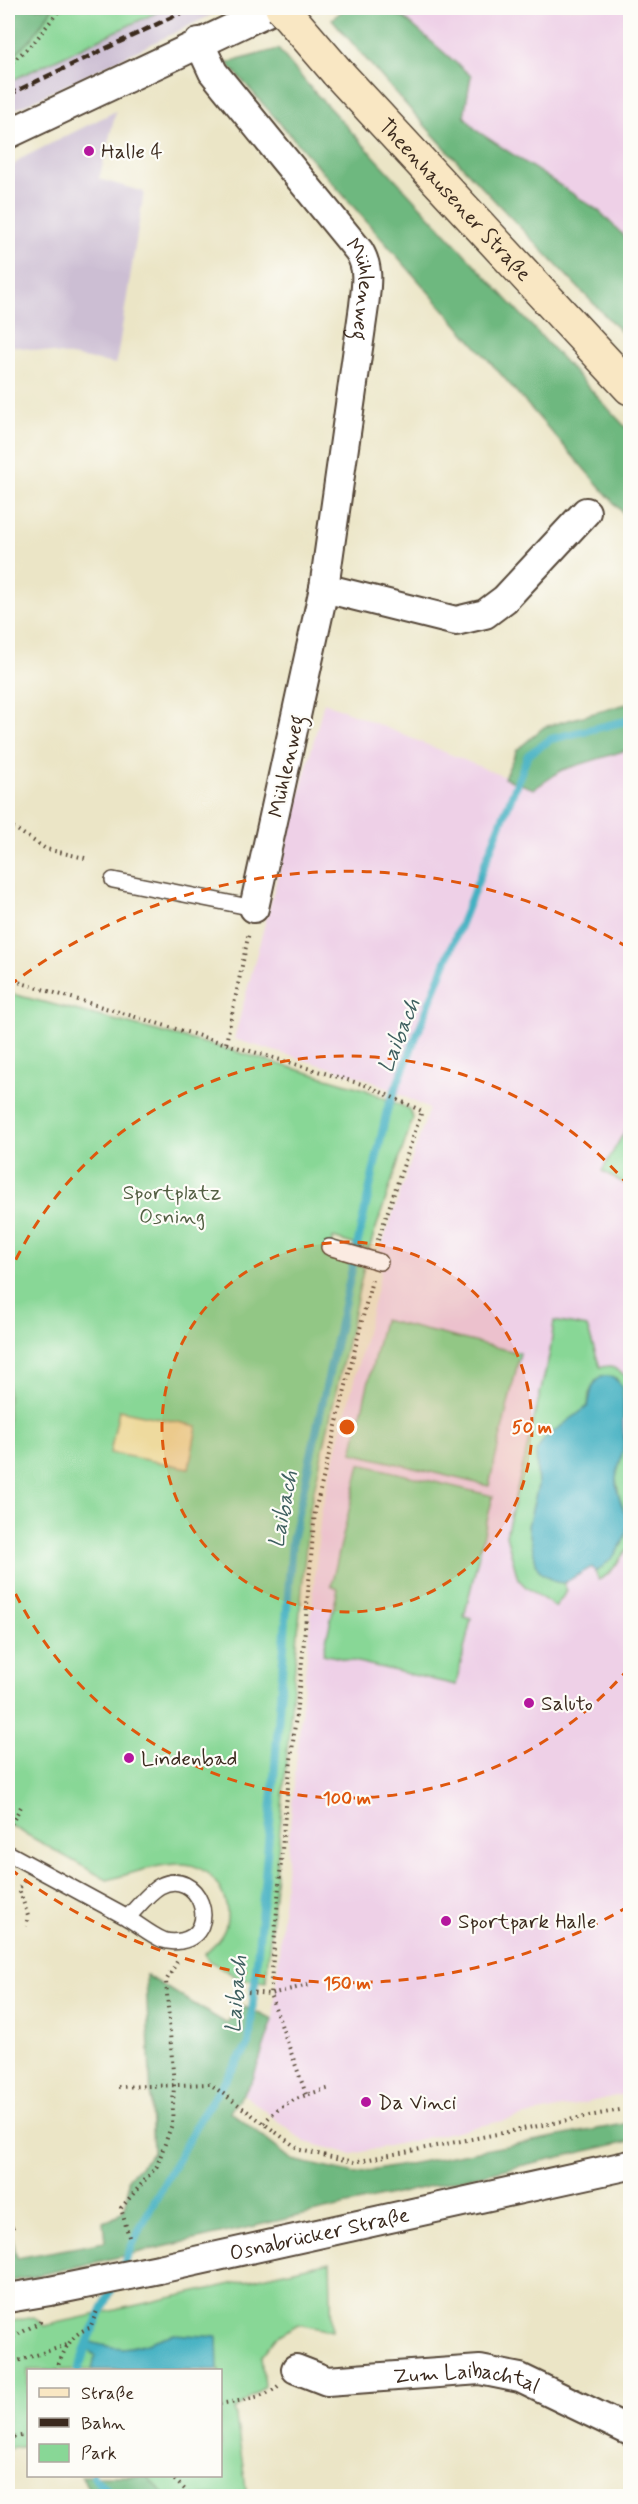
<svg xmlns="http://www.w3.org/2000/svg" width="638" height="2504" font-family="Mynerve,sans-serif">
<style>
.built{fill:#eed0e7}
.industrial{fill:#ccbed3}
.green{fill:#88d796;stroke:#62805a;stroke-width:1.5}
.forest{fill:#6eb87f;stroke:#54714e;stroke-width:1.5}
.sand{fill:#eeda9e;stroke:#94825e;stroke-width:1.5}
.water{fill:#44b1c2;stroke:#406e70;stroke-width:1.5}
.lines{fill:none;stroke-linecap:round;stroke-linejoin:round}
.stream{stroke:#44b1c2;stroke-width:8}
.lane-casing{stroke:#554637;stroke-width:18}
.street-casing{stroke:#554637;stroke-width:32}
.secondary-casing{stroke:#554637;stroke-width:36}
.path{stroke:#554637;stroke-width:4;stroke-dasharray:1.5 4.5;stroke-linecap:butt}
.lane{stroke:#fff;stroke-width:15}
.street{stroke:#fff;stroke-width:28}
.secondary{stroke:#f9e7c3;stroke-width:33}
.rail{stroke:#3b2a1e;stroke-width:4.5;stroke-dasharray:9 4.5;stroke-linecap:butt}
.street-bridge-casing{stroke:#554637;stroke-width:32;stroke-linecap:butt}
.secondary-bridge-casing{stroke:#554637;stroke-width:36;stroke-linecap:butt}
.street-bridge{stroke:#fff;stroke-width:28}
.secondary-bridge{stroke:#f9e7c3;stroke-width:33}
.ring{fill:none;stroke:#df570d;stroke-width:3;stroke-dasharray:10 8}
.poi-dot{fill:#b5179e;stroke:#fdfcf7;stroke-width:2}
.labels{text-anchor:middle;stroke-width:4.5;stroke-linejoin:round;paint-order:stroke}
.poi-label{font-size:21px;fill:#3b2a1e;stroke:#fdfcf7;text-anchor:start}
.street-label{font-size:21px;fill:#3b2a1e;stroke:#fdfcf7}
.park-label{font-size:21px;fill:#525e42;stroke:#fdfcf7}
.water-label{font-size:22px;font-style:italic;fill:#3f6060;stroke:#fdfcf7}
.centre{fill:#df570d;stroke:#fdfcf7;stroke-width:3}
.ring-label{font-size:18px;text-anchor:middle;font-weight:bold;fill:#df570d;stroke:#fdfcf7;stroke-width:4.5;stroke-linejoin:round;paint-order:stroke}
</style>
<rect width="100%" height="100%" fill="#fdfcf7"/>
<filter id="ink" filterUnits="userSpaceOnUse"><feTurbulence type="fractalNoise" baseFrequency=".0167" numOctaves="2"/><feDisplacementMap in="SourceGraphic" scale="12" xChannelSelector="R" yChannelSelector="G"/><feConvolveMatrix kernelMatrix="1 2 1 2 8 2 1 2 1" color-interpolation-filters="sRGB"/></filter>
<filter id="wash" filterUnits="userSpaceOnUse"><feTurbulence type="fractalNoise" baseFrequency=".008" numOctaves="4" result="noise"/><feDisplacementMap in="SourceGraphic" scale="24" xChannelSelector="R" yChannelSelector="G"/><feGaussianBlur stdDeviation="1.35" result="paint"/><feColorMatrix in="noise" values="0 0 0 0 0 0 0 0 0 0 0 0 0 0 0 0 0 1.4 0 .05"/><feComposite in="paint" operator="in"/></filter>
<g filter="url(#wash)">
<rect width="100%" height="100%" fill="#ebe5c6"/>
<g class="built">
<polygon points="377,8 630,8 630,242 599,211 477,131"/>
<polygon points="324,702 534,789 562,770 630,749 630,1797 627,1847 630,1882 630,2093 352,2154 305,2142 243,2094 252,2082 273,2020 291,1815 321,1513 381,1272 380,1251 429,1109 371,1080 234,1039"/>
</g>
<g class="industrial">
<polygon points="166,8 226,8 8,113 8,82"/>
<polygon points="116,111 99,179 144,192 116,364 8,345 8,171 20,159"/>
</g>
<g class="green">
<polygon points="53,8 166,8 8,82 8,61 31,39"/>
<path d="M8,993L231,1050L364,1089L409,1109L413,1118L369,1249L333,1238L327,1257L364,1267L309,1512L266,1982L240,1979L208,1960L204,1954C213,1946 223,1937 226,1925C232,1899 212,1865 183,1864C159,1863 130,1874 107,1880L8,1824Z"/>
<polygon points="630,1122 630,1187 602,1171"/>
<polygon points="383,1320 520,1353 489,1486 352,1453"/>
<polygon points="554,1321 587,1327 600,1367 611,1366 630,1379 630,1418 623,1419 625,1404 616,1378 596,1380 589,1394 588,1406 536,1452 538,1486 528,1526 556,1582 564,1583 567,1591 555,1607 526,1587 518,1579 506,1535 550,1352"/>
<polygon points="625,1435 630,1472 630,1545 610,1573 599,1580 595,1572 602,1567 620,1503 616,1478"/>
<polygon points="360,1464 493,1496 464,1617 471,1619 456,1685 323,1654 338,1589 331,1586"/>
<polygon points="330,2262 332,2331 298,2324 276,2337 261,2356 264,2387 235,2410 247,2496 167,2496 146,2476 220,2476 220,2370 28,2370 28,2446 8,2449 8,2322 34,2317 44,2326"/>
</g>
<g class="forest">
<polygon points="8,8 53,8 31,39 8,61"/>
<path d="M346,8H377L404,18L471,76L464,116L477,131L599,211L630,242V341C528,236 426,132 332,19Z"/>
<polygon points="278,49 308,85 630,432 630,521 227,63"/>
<polygon points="630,703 630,749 562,770 534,789 504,778 517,750 544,727"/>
<path d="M146,1975L227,2024L240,2005L273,2020L252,2082L230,2111L292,2160L355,2174L630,2123V2141L8,2282V2234L12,2237L17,2258L105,2242L103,2222C129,2215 128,2202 128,2178L153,2153Z"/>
<polygon points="81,2476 146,2476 167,2496 93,2496"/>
</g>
<polygon class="sand" points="119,1410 197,1426 189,1468 110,1453"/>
<g class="water">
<path d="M601,1376C628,1373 623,1403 623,1421C623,1430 625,1438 623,1448C622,1459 617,1468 616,1479C615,1498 631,1515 626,1533C622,1549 609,1563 595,1572L592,1567L564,1583L556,1582L541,1573L537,1567L528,1526L538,1486L536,1452L544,1439L588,1406C591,1394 590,1385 601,1376Z"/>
<path d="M174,2334L217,2337L218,2370H92L95,2356L86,2348L88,2341C126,2354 137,2346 174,2334Z"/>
</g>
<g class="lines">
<g class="stream">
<polyline points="121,2270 141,2226 199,2120 249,2044 273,1791 292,1541 387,1110 528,755 551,739 630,720"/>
<polyline points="78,2370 88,2341 113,2286"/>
<polyline points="93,2476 112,2496"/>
</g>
</g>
</g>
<g filter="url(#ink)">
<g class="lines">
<defs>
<g id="lane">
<polyline points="113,880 254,908"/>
<polyline points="329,1247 380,1262"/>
<path d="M8,1853C46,1874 85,1895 124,1916C137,1923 149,1934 163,1940C169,1942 175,1942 181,1941C223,1932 198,1866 160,1886C148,1893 137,1908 127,1918"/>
</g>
<g id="street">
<path id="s1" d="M199,42L213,72L359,251C370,269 366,286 364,306L324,588L254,908"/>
<polyline points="8,134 275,8"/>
<polyline points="324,588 456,621 485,614 505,599 586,512"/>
<path id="s2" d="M159,2269L630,2165"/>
<polyline points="8,2298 50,2291"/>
<path id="s3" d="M296,2369L327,2381L480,2370L520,2378L630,2431"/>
</g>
<g id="secondary">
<path id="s4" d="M337,72L630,388"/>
</g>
</defs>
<use href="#lane" class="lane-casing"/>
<use href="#street" class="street-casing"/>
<use href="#secondary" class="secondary-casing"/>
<g class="path">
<polyline points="8,66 35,41 61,8"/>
<polyline points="8,824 46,849 89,859"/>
<polyline points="8,979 368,1086 422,1111 377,1243"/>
<polyline points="226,1043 249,932"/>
<polyline points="8,1829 22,1805"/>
<polyline points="24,1881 19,1889 28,1916 26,1926"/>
<polyline points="248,1992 270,1994 285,1814 303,1652 315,1511 372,1280"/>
<polyline points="118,2087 210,2084 300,2150 354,2162 630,2108"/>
<polyline points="306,2094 270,1994 309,1985"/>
<path d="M264,2123C281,2102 306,2094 331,2088"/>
<polyline points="8,2231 15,2225"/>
<polyline points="129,2237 121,2208 157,2166 172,2124 174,2085 166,1981 178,1960"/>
<polyline points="8,2340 40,2322 40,2317"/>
<polyline points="8,2364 67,2345"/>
<path d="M56,2370C64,2352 70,2333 90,2328L97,2311"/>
<path d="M220,2404C239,2400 265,2399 279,2385"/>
<polyline points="8,2438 28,2435"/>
<polyline points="170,2476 192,2496"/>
</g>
<use href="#lane" class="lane"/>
<use href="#street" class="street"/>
<use href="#secondary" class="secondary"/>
<polyline class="rail" points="8,95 191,8"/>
<defs>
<polyline id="street-bridge" points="50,2291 159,2269"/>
<polyline id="secondary-bridge" points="282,8 337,72"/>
</defs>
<use href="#street-bridge" class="street-bridge-casing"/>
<use href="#secondary-bridge" class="secondary-bridge-casing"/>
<use href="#street-bridge" class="street-bridge"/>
<use href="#secondary-bridge" class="secondary-bridge"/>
</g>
</g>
<circle cx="347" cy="1427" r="185" fill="#df570d" fill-opacity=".12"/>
<g class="ring">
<circle cx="347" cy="1427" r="185"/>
<path d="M629 1668A371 371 0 0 1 8 1578M8 1276A371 371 0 0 1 629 1186"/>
<path d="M629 1906A556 556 0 0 1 9 1868M9 986A556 556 0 0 1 629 948"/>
</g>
<g class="poi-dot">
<circle cx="89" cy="151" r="6"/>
<circle cx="529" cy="1703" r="6"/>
<circle cx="129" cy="1758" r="6"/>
<circle cx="446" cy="1921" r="6"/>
<circle cx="366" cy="2102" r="6"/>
</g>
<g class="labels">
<g class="poi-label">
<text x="101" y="158">Halle 4</text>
<text x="541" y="1710">Saluto</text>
<text x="141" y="1765">Lindenbad</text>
<text x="458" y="1928">Sportpark Halle</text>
<text x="378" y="2109">Da Vinci</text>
</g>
<g class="street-label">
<text dy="7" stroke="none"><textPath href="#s4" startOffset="174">Theenhausener Straße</textPath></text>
<text dy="7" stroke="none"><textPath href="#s1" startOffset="303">Mühlenweg</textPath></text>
<text transform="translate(286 766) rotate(-78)" y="7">Mühlenweg</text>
<text dy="7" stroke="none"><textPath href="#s2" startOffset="164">Osnabrücker Straße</textPath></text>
<text dy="7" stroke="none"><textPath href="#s3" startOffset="174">Zum Laibachtal</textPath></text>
</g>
<g class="park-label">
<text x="172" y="1199">Sportplatz<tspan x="172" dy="24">Osning</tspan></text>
</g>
<g class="water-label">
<text transform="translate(398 1035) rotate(-68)" y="8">Laibach</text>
<text transform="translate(282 1509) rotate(-79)" y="8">Laibach</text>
<text transform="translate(235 1994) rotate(-85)" y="8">Laibach</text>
</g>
</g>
<circle cx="347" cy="1427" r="9" class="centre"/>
<g class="ring-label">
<text x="532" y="1433">50 m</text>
<text x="347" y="1804">100 m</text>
<text x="347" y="1989">150 m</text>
</g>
<rect width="638" height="2504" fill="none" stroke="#fdfcf7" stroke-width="30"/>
<rect x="27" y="2369" width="195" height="108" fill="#fdfcf7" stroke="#afa8a0" stroke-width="1.5"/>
<rect x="39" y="2388" width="30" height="9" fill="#f9e7c3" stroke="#afa8a0" stroke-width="1.5"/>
<text x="81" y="2399" font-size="18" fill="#3b2a1e">Straße</text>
<rect x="39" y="2418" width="30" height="9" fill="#3b2a1e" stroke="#afa8a0" stroke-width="1.5"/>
<text x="81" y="2429" font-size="18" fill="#3b2a1e">Bahn</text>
<rect x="39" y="2444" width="30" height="18" fill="#88d796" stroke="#afa8a0" stroke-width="1.5"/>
<text x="81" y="2459" font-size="18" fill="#3b2a1e">Park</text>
</svg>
